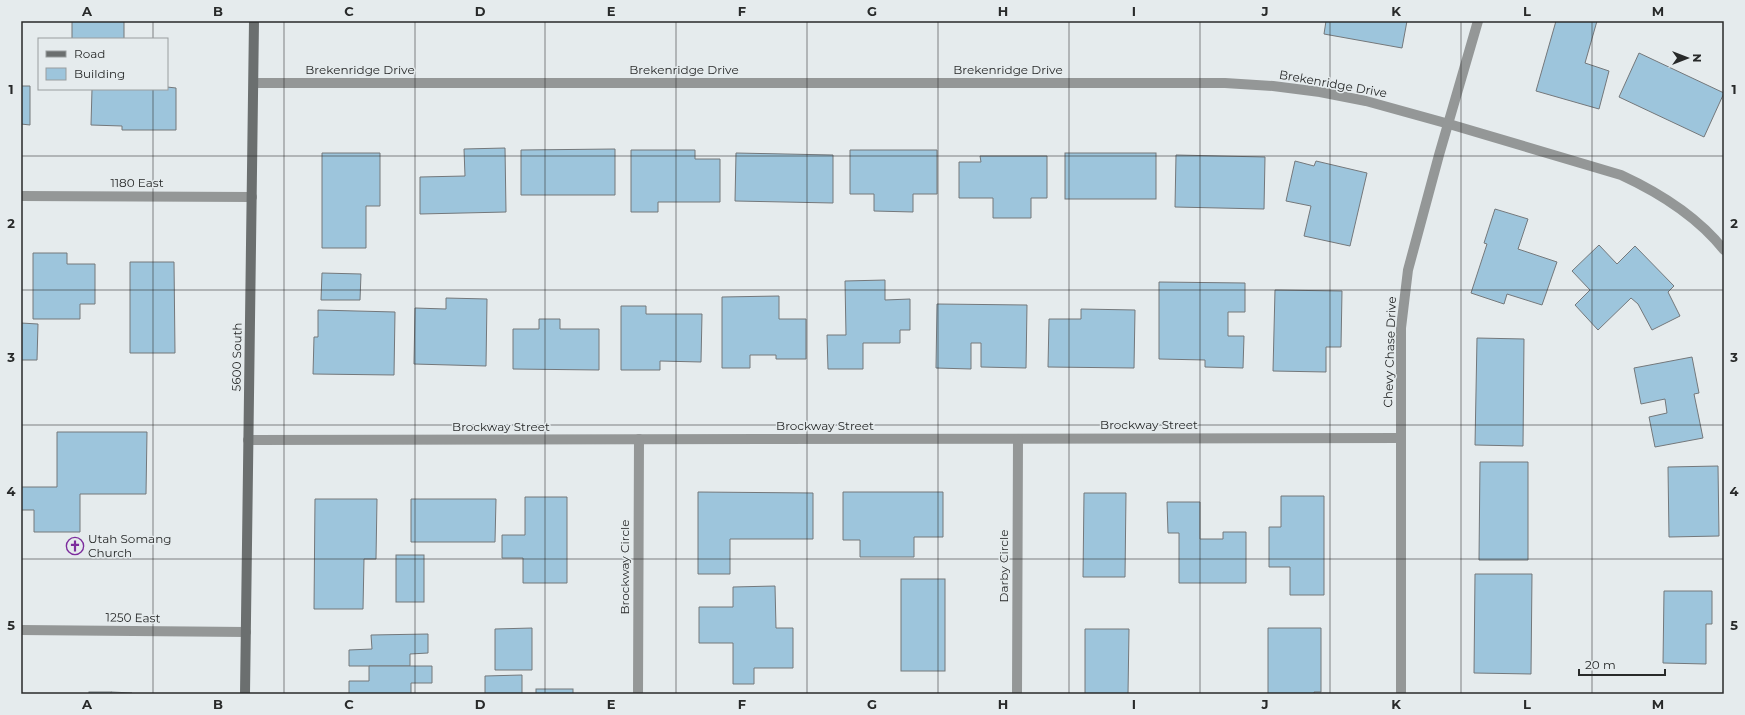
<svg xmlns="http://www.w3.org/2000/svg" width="1745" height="715" font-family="Montserrat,sans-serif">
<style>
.building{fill:#9dc5dc;stroke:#74787b}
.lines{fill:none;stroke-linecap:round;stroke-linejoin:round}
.street{stroke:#949797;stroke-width:10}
.secondary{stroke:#6b6f6f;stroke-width:10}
.grid{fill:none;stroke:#282a2a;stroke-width:1;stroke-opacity:0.55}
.labels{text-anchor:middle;stroke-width:3;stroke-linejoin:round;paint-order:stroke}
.street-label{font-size:12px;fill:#282a2a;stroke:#e5ebed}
.poi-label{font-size:12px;fill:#282a2a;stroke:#e5ebed;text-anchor:start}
.neatline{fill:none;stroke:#282a2a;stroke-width:1.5}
.grid-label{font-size:13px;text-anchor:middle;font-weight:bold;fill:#282a2a}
</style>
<rect width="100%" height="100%" fill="#e5ebed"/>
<g class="building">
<rect x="72" y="21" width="52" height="18"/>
<polygon points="1326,21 1407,21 1402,48 1324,34"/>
<polygon points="1556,21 1597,21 1585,63 1609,71 1599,109 1536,91"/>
<polygon points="1639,53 1724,93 1704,137 1619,97"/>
<polygon points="21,86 30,86 30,125 21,124"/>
<polygon points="167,87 176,88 176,130 122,130 122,126 91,125 92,89 167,89"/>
<polygon points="505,148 506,212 420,214 420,177 465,176 464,149"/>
<polygon points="615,149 615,195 521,195 521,150"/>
<polygon points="631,150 695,150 695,159 720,159 720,202 658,202 658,212 631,212"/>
<polygon points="850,150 937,150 937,194 913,194 913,212 874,211 874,194 850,194"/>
<polygon points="322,153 380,153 380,206 366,206 366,248 322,248"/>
<polygon points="736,153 833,155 833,203 735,201"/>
<rect x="1065" y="153" width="91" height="46"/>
<polygon points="1176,155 1265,157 1264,209 1175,207"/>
<polygon points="980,156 1047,156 1047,198 1031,198 1031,218 993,218 993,198 959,198 959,162 981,162"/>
<polygon points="1295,161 1314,166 1316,161 1367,173 1350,246 1304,236 1311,206 1286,201"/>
<polygon points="1495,209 1528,219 1518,249 1557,262 1542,305 1507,294 1504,304 1471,293 1487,244 1484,243"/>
<polygon points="1599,245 1617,264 1635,246 1674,286 1668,292 1680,316 1652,330 1638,304 1631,298 1598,330 1575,305 1590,290 1572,271"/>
<polygon points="33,253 67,253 67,264 95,264 95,304 80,304 80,319 33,319"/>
<polygon points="130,262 174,262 175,353 130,353"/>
<polygon points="322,273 361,274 360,300 321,300"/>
<polygon points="885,280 885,300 910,299 910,330 900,330 900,343 863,343 863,369 828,369 827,335 846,335 845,281"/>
<polygon points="1159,282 1245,283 1245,312 1228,312 1228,336 1244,336 1243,368 1205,367 1205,360 1159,359"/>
<polygon points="1275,290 1342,291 1341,347 1326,347 1326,372 1273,371"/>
<polygon points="779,296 779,319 806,319 806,359 776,359 776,355 750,355 750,368 722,368 722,297"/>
<polygon points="446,298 487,299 486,366 414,364 415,308 446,309"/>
<polygon points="937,304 1027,305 1026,368 981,367 981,343 971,343 971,369 936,368"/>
<polygon points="621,306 646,306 646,314 702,314 701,362 660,361 660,370 621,370"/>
<polygon points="1081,309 1135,310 1134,368 1048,367 1049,319 1081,319"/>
<polygon points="318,310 395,312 394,375 313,374 314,337 318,337"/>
<polygon points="539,319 560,319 560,329 599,329 599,370 513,369 513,329 539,329"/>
<polygon points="21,323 38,324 37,360 21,360"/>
<polygon points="1477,338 1524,339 1523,446 1475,445"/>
<polygon points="1692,357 1699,393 1694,394 1703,438 1655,447 1649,417 1667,413 1665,399 1641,404 1634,368"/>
<polygon points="57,432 147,432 146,494 80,494 80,532 34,532 34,510 21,510 21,487 57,487"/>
<polygon points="1480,462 1528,462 1528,560 1479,560"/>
<polygon points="1718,466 1719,536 1669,537 1668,467"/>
<polygon points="698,492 813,493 813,539 730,539 730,574 698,574"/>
<polygon points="843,492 943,492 943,537 914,537 914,557 860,557 860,540 843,540"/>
<polygon points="1084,493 1126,493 1125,577 1083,577"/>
<polygon points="1281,496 1324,496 1324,595 1290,595 1290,567 1269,567 1269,527 1281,527"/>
<polygon points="525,497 567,497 567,583 523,583 523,558 502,558 502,535 525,535"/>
<polygon points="315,499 377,499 376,559 364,559 363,609 314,609"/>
<polygon points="411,499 496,499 495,542 411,542"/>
<polygon points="1167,502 1200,502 1200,539 1223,539 1223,532 1246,532 1246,583 1179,583 1179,533 1168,533"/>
<rect x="396" y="555" width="28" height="47"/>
<polygon points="1475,574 1532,574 1531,674 1474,673"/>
<rect x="901" y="579" width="44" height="92"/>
<polygon points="775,586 776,628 793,628 793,668 754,668 754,684 733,684 733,643 699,643 699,607 733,607 733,587"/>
<polygon points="1664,591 1712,591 1712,624 1706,624 1706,664 1663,663"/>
<polygon points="532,628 532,670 495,670 495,629"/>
<polygon points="1268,628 1321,628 1321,692 1314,692 1314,694 1268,694"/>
<polygon points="1085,629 1129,629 1128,694 1085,694"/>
<polygon points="428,634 428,653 410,654 410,666 349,666 349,650 372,649 371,635"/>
<polygon points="369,666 432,666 432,683 411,683 411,694 349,694 349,681 369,681"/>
<polygon points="522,675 522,694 485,694 485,676"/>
<rect x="536" y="689" width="37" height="5"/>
<rect x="89" y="692" width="22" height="2"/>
<polygon points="111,692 132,693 132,694 111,694"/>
</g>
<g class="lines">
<g class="street">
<path d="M254,83H1225L1273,86L1320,92L1366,101L1449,124L1621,175C1660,193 1697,216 1724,250"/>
<polyline points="21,196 252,197"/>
<polyline points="248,440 1401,438"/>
<polyline points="21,630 246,632"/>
<polyline points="638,694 639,439"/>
<polyline points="1017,694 1018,439"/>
<polyline points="1401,694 1401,328 1408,270 1439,155 1478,21"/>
</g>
<polyline class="secondary" points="245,694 254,21"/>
</g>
<path class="grid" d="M153,21V39M284,21V694M415,21V694M545,21V694M676,21V694M807,21V694M938,21V694M1069,21V694M1200,21V694M1330,21V694M1461,21V694M1592,21V694M153,89V694M21,156H1724M21,290H1724M21,425H1724M21,559H1724"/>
<defs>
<symbol id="church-ring" viewBox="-11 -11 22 22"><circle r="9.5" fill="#e5ebed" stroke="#7c2d9d" stroke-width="1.5"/><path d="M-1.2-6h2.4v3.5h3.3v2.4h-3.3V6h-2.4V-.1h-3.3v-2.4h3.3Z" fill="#7c2d9d"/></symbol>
</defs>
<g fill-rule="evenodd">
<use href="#church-ring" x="65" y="536" width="20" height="20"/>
</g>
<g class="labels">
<g class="street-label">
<text x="360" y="74">Brekenridge Drive</text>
<text x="684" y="74">Brekenridge Drive</text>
<text x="1008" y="74">Brekenridge Drive</text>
<text transform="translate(1333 84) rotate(10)" y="4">Brekenridge Drive</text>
<text x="137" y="187">1180 East</text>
<text transform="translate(1390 352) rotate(-88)" y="4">Chevy Chase Drive</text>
<text transform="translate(237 357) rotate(-89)" y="4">5600 South</text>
<text x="1149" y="429">Brockway Street</text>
<text x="825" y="430">Brockway Street</text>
<text x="501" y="431">Brockway Street</text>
<text transform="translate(1004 566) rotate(-90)" y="4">Darby Circle</text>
<text transform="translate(625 567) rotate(-90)" y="4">Brockway Circle</text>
<text transform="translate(133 618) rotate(1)" y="4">1250 East</text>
</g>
<g class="poi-label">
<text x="88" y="543">Utah Somang<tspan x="88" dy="14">Church</tspan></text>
</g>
</g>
<rect width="1745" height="715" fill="none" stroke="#e5ebed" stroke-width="44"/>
<rect x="38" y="38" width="130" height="52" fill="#e5ebed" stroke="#999e9f"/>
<rect x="46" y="51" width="20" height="6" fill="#6b6f6f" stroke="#999e9f"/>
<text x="74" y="58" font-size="12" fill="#282a2a">Road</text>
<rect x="46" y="68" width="20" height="12" fill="#9dc5dc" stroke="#999e9f"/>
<text x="74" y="78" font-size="12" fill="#282a2a">Building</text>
<g transform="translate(1687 58) rotate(90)" stroke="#e5ebed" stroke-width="3" paint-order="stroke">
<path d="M0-3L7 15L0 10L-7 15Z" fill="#282a2a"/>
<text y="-6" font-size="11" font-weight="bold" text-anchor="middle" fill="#282a2a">N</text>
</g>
<path d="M1579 669v6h86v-6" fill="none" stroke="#282a2a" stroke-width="2"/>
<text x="1585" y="669" font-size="12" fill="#282a2a" stroke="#e5ebed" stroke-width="3" paint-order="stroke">20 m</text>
<rect x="22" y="22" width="1701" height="671" class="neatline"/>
<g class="grid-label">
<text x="87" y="16">A</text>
<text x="218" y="16">B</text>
<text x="349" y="16">C</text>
<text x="480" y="16">D</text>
<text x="611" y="16">E</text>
<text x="742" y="16">F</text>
<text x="872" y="16">G</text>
<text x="1003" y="16">H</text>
<text x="1134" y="16">I</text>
<text x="1265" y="16">J</text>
<text x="1396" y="16">K</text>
<text x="1527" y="16">L</text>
<text x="1658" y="16">M</text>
<text x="11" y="94">1</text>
<text x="1734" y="94">1</text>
<text x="11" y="228">2</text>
<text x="1734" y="228">2</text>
<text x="11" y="362">3</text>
<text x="1734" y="362">3</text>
<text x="11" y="496">4</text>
<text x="1734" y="496">4</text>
<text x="11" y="630">5</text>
<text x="1734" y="630">5</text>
<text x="87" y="709">A</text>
<text x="218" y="709">B</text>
<text x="349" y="709">C</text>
<text x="480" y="709">D</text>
<text x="611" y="709">E</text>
<text x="742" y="709">F</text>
<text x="872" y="709">G</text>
<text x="1003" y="709">H</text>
<text x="1134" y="709">I</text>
<text x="1265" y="709">J</text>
<text x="1396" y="709">K</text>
<text x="1527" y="709">L</text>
<text x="1658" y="709">M</text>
</g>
</svg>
